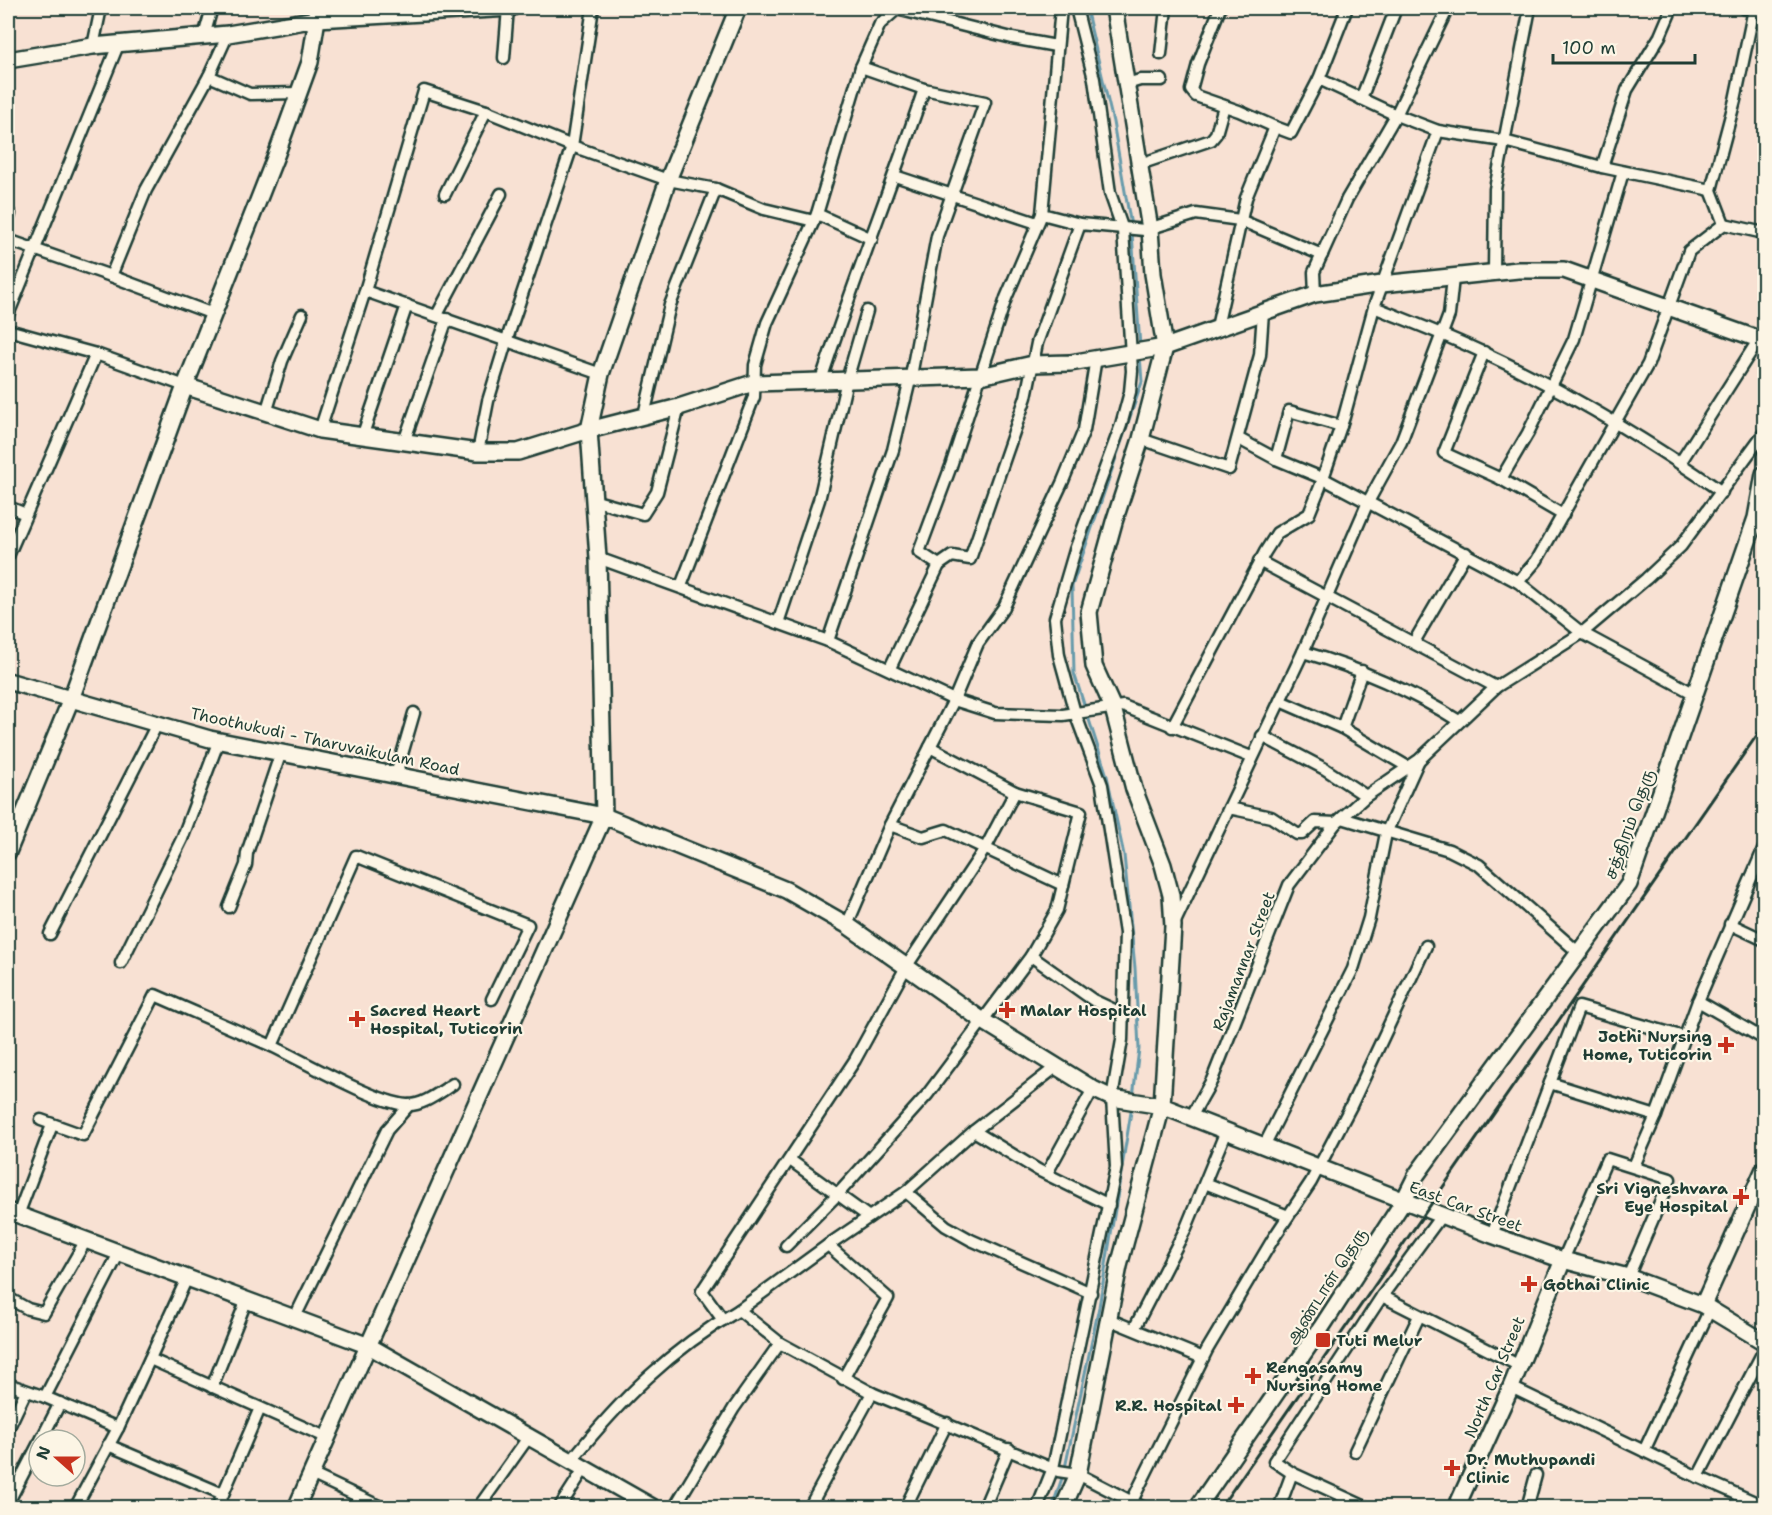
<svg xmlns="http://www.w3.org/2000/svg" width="1772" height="1515" font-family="'Shantell Sans','Noto Sans Tamil',sans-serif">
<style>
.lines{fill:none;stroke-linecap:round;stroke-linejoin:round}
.stream{stroke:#689bab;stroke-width:3}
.street-casing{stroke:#1f3d34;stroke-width:15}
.secondary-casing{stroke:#1f3d34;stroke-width:20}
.street{stroke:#fcf5e5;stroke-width:10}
.secondary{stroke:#fcf5e5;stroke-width:15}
.rail{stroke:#1f3d34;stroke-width:3}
.poi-dot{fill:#c8321e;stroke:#fcf5e5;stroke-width:2}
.labels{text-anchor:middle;stroke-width:4.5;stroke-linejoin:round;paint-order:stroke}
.street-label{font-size:16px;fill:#1f3d34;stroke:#fcf5e5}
.poi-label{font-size:16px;font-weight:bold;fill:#1f3d34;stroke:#fcf5e5;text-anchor:start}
</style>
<rect width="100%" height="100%" fill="#f8e1d3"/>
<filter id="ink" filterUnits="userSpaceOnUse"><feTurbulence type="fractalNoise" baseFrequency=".0167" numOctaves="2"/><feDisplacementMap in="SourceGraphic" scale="12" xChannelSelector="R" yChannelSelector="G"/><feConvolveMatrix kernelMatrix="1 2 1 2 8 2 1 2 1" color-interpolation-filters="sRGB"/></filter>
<g filter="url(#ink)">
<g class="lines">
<g class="stream">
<polyline points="1086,8 1113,122 1131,226"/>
<polyline points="1132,233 1140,346"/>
<polyline points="1133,1097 1139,1049 1135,968 1124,855 1107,776 1074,673 1072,586 1142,382 1140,355"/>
<polyline points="1065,1468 1099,1307 1132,1106"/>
<polyline points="1052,1508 1063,1475"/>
</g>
<defs>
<g id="street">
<polyline points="1220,8 1198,64 1191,90 1196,96 1239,111 1275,127"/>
<polyline points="1743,8 1764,10"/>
<polyline points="897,9 1012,38 1056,46"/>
<polyline points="204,36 212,8"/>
<polyline points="93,46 101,8"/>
<polyline points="1161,54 1166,8"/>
<polyline points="504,58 508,8"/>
<polyline points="209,76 250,94 299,93"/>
<polyline points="1319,79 1396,115 1438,131 1504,141 1602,167 1711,190"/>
<polyline points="1127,84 1140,80 1162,80"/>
<polyline points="1361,99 1396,8"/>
<polyline points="1140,164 1211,140 1216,134 1224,106"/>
<polyline points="1602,167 1627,90 1660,36 1672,8"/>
<polyline points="895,176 1037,223"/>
<polyline points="445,194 486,111"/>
<polyline points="817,214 872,239"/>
<polyline points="1042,214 1080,224"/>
<polyline points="8,221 10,214"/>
<polyline points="1724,224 1764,233"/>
<polyline points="8,240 111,276"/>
<polyline points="1494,271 1495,189 1530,8"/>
<polyline points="365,291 424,91 486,111 572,146 593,8"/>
<polyline points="1315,294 1314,272 1347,199 1396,115 1448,8"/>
<path d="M1374,307C1411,322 1449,336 1484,353C1568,392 1646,439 1722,492"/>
<polyline points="213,314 111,276 146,190 209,76 228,34"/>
<polyline points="8,315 118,45"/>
<polyline points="437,315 501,194"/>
<polyline points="1217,327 1246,198 1275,127 1291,133 1319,79 1347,8"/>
<polyline points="8,330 96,354 185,386"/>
<polyline points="1484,352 1444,453 1501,479 1563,515"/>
<polyline points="1096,358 1084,430 1063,481 1004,607 978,643 954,700 995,713 1063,715 1123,706 1251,757"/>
<path d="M821,380C853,282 891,187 924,89"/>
<polyline points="266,413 282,361 302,315"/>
<polyline points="644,415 670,305 716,189"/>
<polyline points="320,430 365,291 601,374"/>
<polyline points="362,437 407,305"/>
<polyline points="1141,439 1229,469 1260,355 1263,312"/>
<polyline points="1239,439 1276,459 1322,478 1518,582 1582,633 1693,693"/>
<polyline points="404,442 447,319"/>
<polyline points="478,452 488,401 507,339 572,146 668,180 716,189 764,209 814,221"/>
<polyline points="1276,459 1289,411 1341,426"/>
<polyline points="1680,463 1759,339"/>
<polyline points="1501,479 1528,433 1574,339 1623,172"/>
<polyline points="596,501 643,514 657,492 679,407"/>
<polyline points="8,507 26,514"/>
<polyline points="8,556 96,354"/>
<polyline points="598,558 828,641 954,700 930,747"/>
<polyline points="1259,561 1496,687"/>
<polyline points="939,565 952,556 970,559 1026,397 1037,343 1080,224 1145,230 1196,214 1240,220 1322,255"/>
<polyline points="1518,582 1537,560 1648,364 1689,251 1724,224 1711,190 1735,100 1754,9"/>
<polyline points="681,586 754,397 755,365 767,323 817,214 861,67 880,24 898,8"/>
<polyline points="778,623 819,500 847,380 867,311"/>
<polyline points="828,641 893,450 911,376 937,236 985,102 924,89 861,67"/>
<polyline points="1414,642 1466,553"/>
<path d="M1303,652C1358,668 1410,690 1459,721"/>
<polyline points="890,668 939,565 919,552 951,466 1006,298 1042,214 1061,8"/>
<polyline points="1280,701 1342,728 1408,767"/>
<polyline points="1172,727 1265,552 1277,533 1309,514 1320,487 1344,417 1374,307 1438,131"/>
<polyline points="1342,728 1362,671"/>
<polyline points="1262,736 1325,769 1366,796"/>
<polyline points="396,775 414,713"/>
<polyline points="1229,808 1303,652 1368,502 1401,442 1449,315 1453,278"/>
<polyline points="1342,818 1449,850 1479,865 1580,954"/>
<polyline points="890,825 923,837 946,830 1063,885"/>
<polyline points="229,907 246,865 247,853 281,752"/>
<polyline points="1174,924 1229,808 1271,817 1297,834 1302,834 1315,822 1336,823 1366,796 1419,760 1496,687 1582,633 1646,579 1681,546 1764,433"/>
<polyline points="1730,924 1764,940"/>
<polyline points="847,925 890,825 930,747 1015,792"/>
<polyline points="50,934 157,724"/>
<polyline points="1031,956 1093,1000 1123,1014"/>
<polyline points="121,963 182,839 219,740"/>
<polyline points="1698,1001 1764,1039"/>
<polyline points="1550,1083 1656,1116"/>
<path d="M453,1084C440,1092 423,1106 407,1105C376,1103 303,1061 272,1046L356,856L528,925L492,999"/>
<polyline points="1191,1117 1212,1080 1289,885 1336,823"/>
<polyline points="41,1120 83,1135 155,995 272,1046"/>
<polyline points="974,1131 1038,1170 1109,1205"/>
<polyline points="1264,1146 1353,969 1369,918 1386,833 1418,762"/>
<polyline points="790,1160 869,1217"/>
<polyline points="1634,1166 1656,1116 1698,1001 1764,848"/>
<polyline points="1047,1173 1093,1089"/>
<polyline points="1205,1183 1288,1216"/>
<polyline points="906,1192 946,1226 971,1240 1091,1293"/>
<polyline points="18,1215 52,1125"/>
<polyline points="1492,1235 1579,1007 1684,1037"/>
<polyline points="828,1245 906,1192 974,1131 1056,1067"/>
<polyline points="1563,1260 1607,1159 1670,1179 1628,1277"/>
<polyline points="1382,1296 1520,1366"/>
<polyline points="8,1298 28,1309 44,1313 86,1240"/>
<polyline points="739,1310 828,1245 888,1298 843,1379"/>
<polyline points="295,1317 387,1130 409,1105"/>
<polyline points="1108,1319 1203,1358"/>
<polyline points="723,1320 702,1291 855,1060 906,967 986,847 1015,792 1081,812 1057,910 1031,956 927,1095 838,1194 786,1246"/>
<polyline points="1134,1329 1186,1228 1226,1131"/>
<polyline points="150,1359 328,1438"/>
<polyline points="8,1384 45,1397 119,1253"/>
<polyline points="212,1387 247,1299"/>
<polyline points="1511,1387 1698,1477 1764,1506"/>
<polyline points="872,1393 1058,1471 1078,1474 1144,1508"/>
<polyline points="45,1397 118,1428"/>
<polyline points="8,1429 26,1391"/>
<polyline points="41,1440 60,1403"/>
<polyline points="108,1445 223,1494"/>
<polyline points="1355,1451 1419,1316"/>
<polyline points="1644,1451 1710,1309"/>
<path d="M571,1461C621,1399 670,1350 739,1310L780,1343L872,1393L809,1508"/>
<polyline points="311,1474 383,1508"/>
<polyline points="1698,1477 1764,1350"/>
<polyline points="1132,1501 1207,1350 1273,1239 1311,1182 1351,1106 1426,946"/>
<polyline points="8,1503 39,1443"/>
<polyline points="75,1508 118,1428 187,1278"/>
<polyline points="217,1508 260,1408"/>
<polyline points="478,1508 530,1435"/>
<polyline points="559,1508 584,1469"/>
<polyline points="674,1508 734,1408 780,1343"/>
<polyline points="905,1508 947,1423"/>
<polyline points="984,1508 1009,1449"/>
<polyline points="1037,1508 1053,1468 1116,1167 1112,1098 1122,1040 1125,933 1102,785 1075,713 1059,655 1055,618 1075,550 1121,425 1130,392 1132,371 1123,230 1110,193 1094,79 1076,8"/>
<polyline points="1279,1508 1292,1473"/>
<polyline points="1368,1508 1292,1473 1274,1461 1382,1296 1441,1216"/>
<polyline points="1527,1508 1536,1475"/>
</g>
<g id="secondary">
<polyline points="8,60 93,46 228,34 317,19 511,8"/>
<polyline points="185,386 320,430 478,452 518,452 589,430 679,407 753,383 981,376 1033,364 1070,363 1165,347 1315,294 1382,284 1518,270 1564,270 1764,341"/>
<polyline points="8,681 210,739 604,816 786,890 847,925 983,1021 1093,1089 1112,1098 1162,1106 1492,1235 1563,1260 1628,1277 1703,1305 1764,1342"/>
<polyline points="8,852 71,699 185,386 277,153 310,62 317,19 316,8"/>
<polyline points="8,1211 369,1346 654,1508"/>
<polyline points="1703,1305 1764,1169"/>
<polyline points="296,1508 604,816 598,558 589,430 601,374 668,180 738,8"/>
<polyline points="1063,1508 1078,1474 1119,1266 1162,1106 1173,926 1171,895 1163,865 1134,789 1113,708 1094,666 1089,612 1114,522 1141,439 1165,347 1153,274 1150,229 1114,8"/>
<polyline points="1197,1508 1321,1328 1403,1202 1417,1174 1629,884 1756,518 1764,474"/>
<polyline points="1456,1508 1511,1387 1563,1260"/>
</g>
</defs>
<use href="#street" class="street-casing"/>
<use href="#secondary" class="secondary-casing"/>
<use href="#street" class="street"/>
<use href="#secondary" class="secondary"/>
<polyline class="rail" points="1220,1508 1764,725"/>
</g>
</g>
<g class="poi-dot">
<path d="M1004 1001h6v6h6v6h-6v6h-6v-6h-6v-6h6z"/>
<path d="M354 1010h6v6h6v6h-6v6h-6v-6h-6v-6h6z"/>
<path d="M1723 1036h6v6h6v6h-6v6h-6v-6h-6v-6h6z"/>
<path d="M1738 1188h6v6h6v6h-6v6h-6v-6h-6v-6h6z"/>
<path d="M1526 1275h6v6h6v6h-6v6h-6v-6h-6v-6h6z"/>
<rect x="1315" y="1332" width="16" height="16" rx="3"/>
<path d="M1250 1367h6v6h6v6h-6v6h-6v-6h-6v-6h6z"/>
<path d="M1233 1396h6v6h6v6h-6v6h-6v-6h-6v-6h6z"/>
<path d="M1449 1459h6v6h6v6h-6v6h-6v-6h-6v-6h6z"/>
</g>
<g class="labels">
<g class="street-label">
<text transform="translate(325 741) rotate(12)" y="6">Thoothukudi - Tharuvaikulam Road</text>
<text transform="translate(1629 824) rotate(-70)" y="6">சத்திரம் தெரு</text>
<text transform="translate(1243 961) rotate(-69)" y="6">Rajamannar Street</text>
<text transform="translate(1466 1206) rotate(20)" y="6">East Car Street</text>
<text transform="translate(1326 1286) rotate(-57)" y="6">ஆண்டாள் தெரு</text>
<text transform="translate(1494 1377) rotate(-67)" y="6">North Car Street</text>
</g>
<g class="poi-label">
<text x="370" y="1016">Sacred Heart<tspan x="370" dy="18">Hospital, Tuticorin</tspan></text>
<text x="1020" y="1016">Malar Hospital</text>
<text x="1712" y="1042" text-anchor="end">Jothi Nursing<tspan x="1712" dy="18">Home, Tuticorin</tspan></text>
<text x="1728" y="1194" text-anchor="end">Sri Vigneshvara<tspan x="1728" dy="18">Eye Hospital</tspan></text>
<text x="1543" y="1290">Gothai Clinic</text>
<text x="1336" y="1346">Tuti Melur</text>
<text x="1266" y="1373">Rengasamy<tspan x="1266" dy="18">Nursing Home</tspan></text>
<text x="1222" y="1411" text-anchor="end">R.R. Hospital</text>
<text x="1466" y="1465">Dr. Muthupandi<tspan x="1466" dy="18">Clinic</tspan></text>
</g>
</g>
<rect width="1772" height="1515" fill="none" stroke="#fcf5e5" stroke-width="30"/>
<rect x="15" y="15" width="1742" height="1485" fill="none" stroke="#1f3d34" stroke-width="2" filter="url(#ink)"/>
<g transform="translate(57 1458) rotate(291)"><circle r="28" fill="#fcf5e5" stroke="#a4ab9e" stroke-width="1.5"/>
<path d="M0-4.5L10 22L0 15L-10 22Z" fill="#c8321e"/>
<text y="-9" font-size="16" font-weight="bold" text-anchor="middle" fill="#1f3d34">N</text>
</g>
<path d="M1553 54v9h142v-9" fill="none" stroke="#1f3d34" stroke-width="3"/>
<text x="1562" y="54" font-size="18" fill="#1f3d34" stroke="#fcf5e5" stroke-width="4.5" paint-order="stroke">100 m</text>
</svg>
